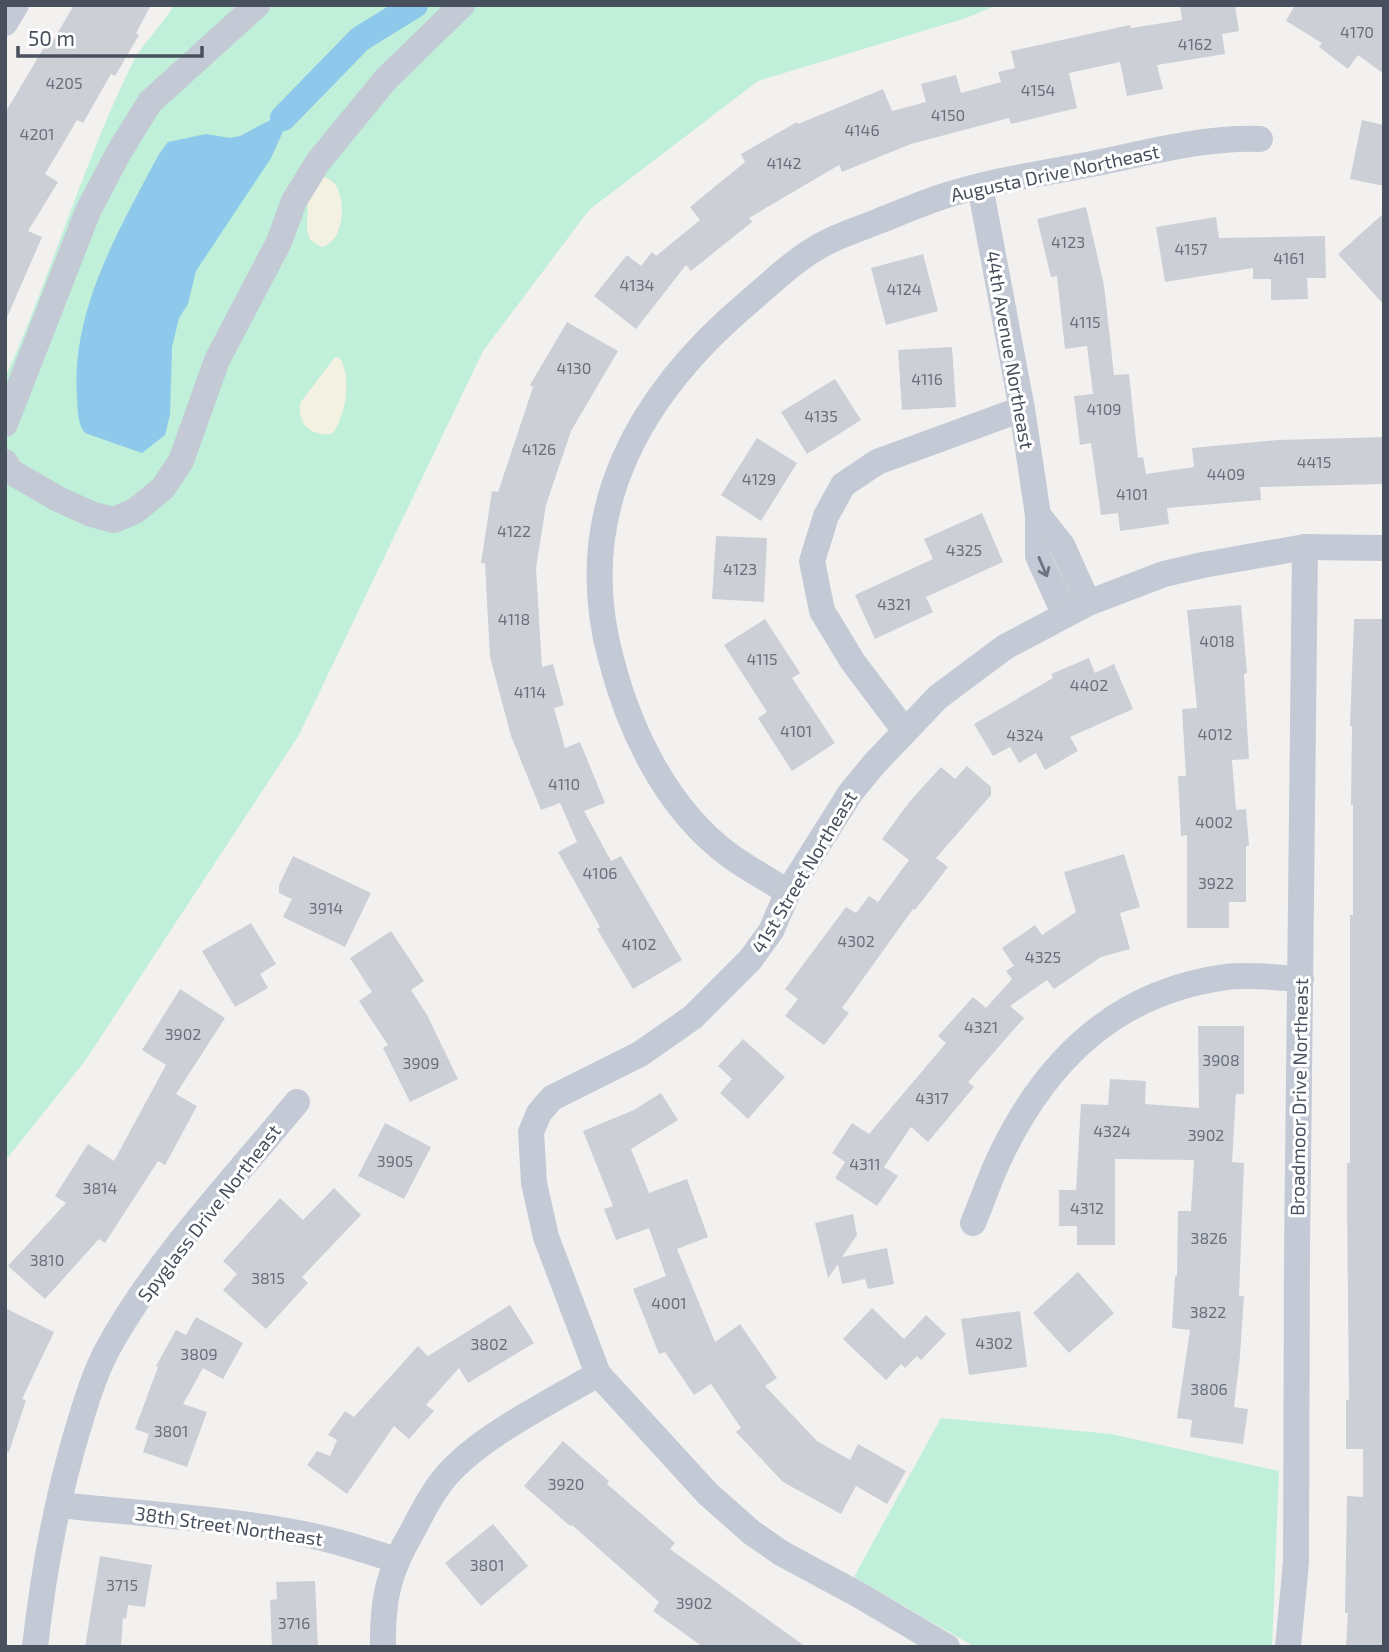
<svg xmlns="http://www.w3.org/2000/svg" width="1389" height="1652" font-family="'Exo 2',sans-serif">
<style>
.green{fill:#c0efda}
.sand{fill:#f3f1e2}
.water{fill:#8ec9eb}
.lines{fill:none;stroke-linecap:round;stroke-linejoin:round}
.canal{stroke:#8ec9eb;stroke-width:26}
.building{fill:#cccfd6}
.minor{stroke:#c4cad5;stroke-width:26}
.oneway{stroke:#6d7582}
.labels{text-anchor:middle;stroke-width:6;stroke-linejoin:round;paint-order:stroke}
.number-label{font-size:16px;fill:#69707c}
.street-label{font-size:19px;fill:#48505e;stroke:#fff}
</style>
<rect width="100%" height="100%" fill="#f3f1f0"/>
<g class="green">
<path d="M174,5H998L966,18L758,81L589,210L483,351L299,735L85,1061L5,1161V378C51,276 82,166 131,66C141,44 162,26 174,5Z"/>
<polygon points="941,1418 1111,1434 1279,1471 1272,1647 975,1647 854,1577"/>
</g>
<g class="sand">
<path d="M321,175C326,177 331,180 335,184C347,200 344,242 322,247L310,240L307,230L308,194Z"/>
<path d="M335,357L340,358C352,379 346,415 332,434C311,436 298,426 300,403Z"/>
</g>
<path class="water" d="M276,117L283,118L286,125L271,158L196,271L188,304L179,318L172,347L170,415L165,435L142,453L85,433C77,423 78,410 77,397C71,309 119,230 159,154L168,142L206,134L230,138L240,136Z"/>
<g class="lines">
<polyline class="canal" points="283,118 360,39 415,5"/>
</g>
<g class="building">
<polygon points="74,5 151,5 136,33 139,35 115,76 111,74 83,123 77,120 45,174 58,182 28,231 42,237 5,322 5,113 46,44 50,46"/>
<polygon points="1180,5 1235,5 1239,31 1222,34 1225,54 1157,65 1163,89 1127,96 1120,62 1069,73 1077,108 1011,124 1009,118 911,144 842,172 839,165 749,218 752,222 691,271 686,265 636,329 594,296 627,255 641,266 652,252 656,256 700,220 690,207 745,162 741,154 797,122 798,124 883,89 892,111 926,102 921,84 956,75 961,93 1001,82 998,72 1015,68 1011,51 1130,25 1131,28 1182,20"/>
<polygon points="1295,5 1384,5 1384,74 1358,55 1348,69 1319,47 1322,43 1286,21"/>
<polygon points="1362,120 1384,125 1384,186 1350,179"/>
<polygon points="1086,207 1104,285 1114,375 1129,374 1138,458 1143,457 1146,474 1194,467 1192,448 1278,440 1384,437 1384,484 1260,487 1261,500 1167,508 1169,524 1120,531 1118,513 1101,515 1091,443 1080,445 1074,396 1093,394 1087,346 1065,349 1057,276 1051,277 1037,219"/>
<polygon points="1384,213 1384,305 1338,254"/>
<polygon points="1216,217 1219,238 1325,236 1326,278 1307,278 1308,299 1271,300 1271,279 1253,279 1253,268 1165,282 1156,227"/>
<polygon points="923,254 938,311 886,325 871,268"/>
<polygon points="567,322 618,351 571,431 546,505 536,568 542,667 553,664 564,705 554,708 565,748 580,742 605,803 584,811 611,861 621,856 682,960 633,989 597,929 600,927 558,852 577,842 560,803 541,810 511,736 490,657 485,563 481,563 492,491 498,492 533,387 530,385"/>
<polygon points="952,347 956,407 902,410 898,350"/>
<polygon points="835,379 861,420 807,454 781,412"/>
<polygon points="757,438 797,463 761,521 721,495"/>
<polygon points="982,513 1003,562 926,597 933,612 875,639 855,595 933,559 924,539"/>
<polygon points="716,536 767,538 764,602 712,599"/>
<polygon points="1241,605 1247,673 1244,674 1249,759 1232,760 1236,810 1246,809 1249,846 1246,846 1246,902 1229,902 1229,928 1187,928 1187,835 1181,836 1178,776 1186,776 1182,709 1197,708 1187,610"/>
<polygon points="765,619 800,673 792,678 835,743 792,771 758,718 767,712 724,645"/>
<polygon points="1354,619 1384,619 1384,1647 1346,1647 1348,1613 1345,1613 1347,1496 1363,1497 1363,1449 1346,1449 1346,1400 1349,1400 1347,1205 1347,1163 1350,1163 1350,915 1353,915 1353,805 1351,805 1352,726 1350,726"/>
<polygon points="1089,658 1095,673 1114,664 1133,709 1070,737 1078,751 1045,770 1036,753 1019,763 1010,747 993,756 974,724 1053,678 1051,674"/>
<polygon points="967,766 991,787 991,795 936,858 948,867 915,910 913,909 842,1008 849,1013 824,1045 785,1016 798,999 785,989 846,907 856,913 869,896 878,902 909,860 882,839 910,801 941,767 955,779"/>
<polygon points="1124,854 1140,907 1120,913 1130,949 1101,957 1054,989 1047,980 1010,1006 1024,1018 968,1082 974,1087 928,1142 911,1127 884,1167 898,1176 877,1206 835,1178 845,1162 832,1153 852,1123 869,1134 946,1043 938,1036 973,997 986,1008 1012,979 1006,971 1014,966 1002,948 1035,925 1042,935 1076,912 1064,872"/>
<polygon points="293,856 371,893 345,947 283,917 292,899 279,893 279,885"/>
<polygon points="251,923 276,964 260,974 268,988 235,1007 202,951"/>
<polygon points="391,931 424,981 411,990 427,1015 458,1079 410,1102 383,1048 388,1045 359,1001 372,992 350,958"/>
<polygon points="180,989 225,1018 176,1094 197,1106 165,1165 158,1161 105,1243 99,1239 45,1299 8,1266 66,1203 55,1196 88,1144 114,1161 166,1065 142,1050"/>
<polygon points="1198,1026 1244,1026 1244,1094 1236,1094 1232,1162 1244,1163 1239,1296 1244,1296 1240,1356 1234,1407 1248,1409 1243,1444 1190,1437 1192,1420 1177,1418 1190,1330 1172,1328 1175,1276 1177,1276 1178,1211 1191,1211 1194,1160 1115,1159 1115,1245 1077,1245 1077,1226 1059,1226 1059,1190 1076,1190 1081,1104 1108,1105 1110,1079 1146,1081 1145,1104 1199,1108"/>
<polygon points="743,1039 785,1077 748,1119 720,1093 732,1079 718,1066"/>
<polygon points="661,1093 678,1120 631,1149 649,1193 687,1179 708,1237 677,1249 715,1342 740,1324 777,1378 765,1386 817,1441 850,1460 858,1444 906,1471 887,1504 856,1486 841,1514 783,1482 736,1432 741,1428 711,1384 694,1395 665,1352 659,1354 633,1289 666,1276 649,1228 616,1240 604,1209 613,1206 583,1131 634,1110"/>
<polygon points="385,1123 431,1147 404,1199 358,1176"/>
<polygon points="334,1188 361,1215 302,1277 308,1283 266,1329 223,1290 237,1274 223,1261 280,1198 303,1220"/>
<polygon points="853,1214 857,1235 842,1257 887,1248 894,1284 868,1289 865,1279 842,1284 838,1264 828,1278 815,1223"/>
<polygon points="1078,1272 1114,1313 1069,1353 1033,1313"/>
<polygon points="510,1305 534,1343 468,1383 459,1368 426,1405 434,1411 409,1439 394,1426 347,1494 307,1465 317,1451 330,1456 337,1440 328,1435 345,1411 354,1417 418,1346 428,1356"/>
<polygon points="5,1308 54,1332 22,1399 26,1400 9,1452 5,1452"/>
<polygon points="872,1308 904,1339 926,1315 946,1334 921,1360 917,1356 905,1368 901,1364 886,1380 843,1339"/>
<polygon points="1020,1311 1027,1367 969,1375 961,1319"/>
<polygon points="196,1317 243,1343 223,1379 203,1368 183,1404 207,1412 187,1467 143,1452 149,1434 135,1429 158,1367 156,1366 176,1330 186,1335"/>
<polygon points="563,1441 609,1481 607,1484 675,1543 670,1549 806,1647 703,1647 653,1611 659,1602 572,1525 570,1526 524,1486"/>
<polygon points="493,1524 528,1566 481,1606 445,1563"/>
<polygon points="100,1556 152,1565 145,1607 128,1605 126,1619 123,1618 121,1647 85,1647"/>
<polygon points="315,1581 318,1647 272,1647 270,1600 277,1599 276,1582"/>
</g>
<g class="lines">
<g class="minor">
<polyline points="5,23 16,5"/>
<polyline points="980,186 1022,409 1038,515 1038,556 1065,615"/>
<polyline points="5,424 88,211 119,152 150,102 257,5"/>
<polyline points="5,462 10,471 58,499 91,514 114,520 135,511 163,488 181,461 217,360 279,242 294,201 318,162 386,79 462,5"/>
<polyline points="1038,515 1062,545 1088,603"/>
<polyline points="905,731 853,662 822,611 812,561 826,516 843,485 877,462 1022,409"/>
<path d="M788,892C769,880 748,869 729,855C667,809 630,732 611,659C571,511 640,393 751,300C770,284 789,265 810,252C831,238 856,230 879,221C899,213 918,205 938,198C987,181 1041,174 1092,164C1147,153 1204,137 1260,139"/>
<path d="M973,1223C982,1202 989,1180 999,1159C1045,1061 1115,992 1226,977C1250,974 1277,978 1301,979"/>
<path d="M59,1505C137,1513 215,1518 293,1532C328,1538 362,1549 396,1560"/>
<path d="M35,1647C43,1575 56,1502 77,1432C85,1405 93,1378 106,1352C153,1264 233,1180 297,1102"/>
<path d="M383,1647C382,1598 389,1571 413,1530C423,1511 433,1491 447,1475C481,1436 552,1401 598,1374"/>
<polyline points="947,1647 859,1595 781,1553 751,1532 708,1494 598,1374 546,1237 534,1183 531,1132 539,1113 552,1098 640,1054 693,1017 750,960 771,931 788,892 851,792 875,763 938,697 1005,647 1088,603 1164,574 1203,565 1305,547 1384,548"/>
<polyline points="1288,1647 1296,1562 1297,1253 1305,547"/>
</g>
</g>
<defs><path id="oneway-shaft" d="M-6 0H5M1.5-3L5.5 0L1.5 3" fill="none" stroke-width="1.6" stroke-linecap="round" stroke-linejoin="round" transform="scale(1.75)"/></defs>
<use class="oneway" href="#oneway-shaft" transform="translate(1043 567) rotate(67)"/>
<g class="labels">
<g class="number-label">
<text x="1357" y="38">4170</text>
<text x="1195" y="50">4162</text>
<text x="64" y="89">4205</text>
<text x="1038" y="96">4154</text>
<text x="948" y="121">4150</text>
<text x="862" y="136">4146</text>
<text x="37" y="140">4201</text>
<text x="784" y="169">4142</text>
<text x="1068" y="248">4123</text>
<text x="1191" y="255">4157</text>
<text x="1289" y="264">4161</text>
<text x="637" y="291">4134</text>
<text x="904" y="295">4124</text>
<text x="1085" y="328">4115</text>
<text x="574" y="374">4130</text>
<text x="927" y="385">4116</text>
<text x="1104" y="415">4109</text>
<text x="821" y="422">4135</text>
<text x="539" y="455">4126</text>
<text x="1314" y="468">4415</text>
<text x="1226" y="480">4409</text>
<text x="759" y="485">4129</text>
<text x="1132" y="500">4101</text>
<text x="514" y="537">4122</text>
<text x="964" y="556">4325</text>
<text x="740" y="575">4123</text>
<text x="894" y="610">4321</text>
<text x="514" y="625">4118</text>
<text x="1217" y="647">4018</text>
<text x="762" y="665">4115</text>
<text x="1089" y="691">4402</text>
<text x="530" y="698">4114</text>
<text x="796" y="737">4101</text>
<text x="1215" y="740">4012</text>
<text x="1025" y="741">4324</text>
<text x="564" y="790">4110</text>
<text x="1214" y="828">4002</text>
<text x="600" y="879">4106</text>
<text x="1216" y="889">3922</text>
<text x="326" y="914">3914</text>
<text x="856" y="947">4302</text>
<text x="639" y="950">4102</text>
<text x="1043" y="963">4325</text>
<text x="981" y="1033">4321</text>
<text x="183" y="1040">3902</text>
<text x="1221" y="1066">3908</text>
<text x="421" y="1069">3909</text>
<text x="932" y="1104">4317</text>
<text x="1112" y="1137">4324</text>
<text x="1206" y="1141">3902</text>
<text x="395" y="1167">3905</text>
<text x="865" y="1170">4311</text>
<text x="100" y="1194">3814</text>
<text x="1087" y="1214">4312</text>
<text x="1209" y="1244">3826</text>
<text x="47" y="1266">3810</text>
<text x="268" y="1284">3815</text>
<text x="669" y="1309">4001</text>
<text x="1208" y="1318">3822</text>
<text x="994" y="1349">4302</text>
<text x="489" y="1350">3802</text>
<text x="199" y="1360">3809</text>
<text x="1209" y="1395">3806</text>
<text x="171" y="1437">3801</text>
<text x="566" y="1490">3920</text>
<text x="487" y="1571">3801</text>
<text x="122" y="1591">3715</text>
<text x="694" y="1609">3902</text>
<text x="294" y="1629">3716</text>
</g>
<g class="street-label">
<text transform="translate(1055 173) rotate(-12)" y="7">Augusta Drive Northeast</text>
<text transform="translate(1010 350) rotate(80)" y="7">44th Avenue Northeast</text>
<text transform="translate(804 872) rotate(-59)" y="7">41st Street Northeast</text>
<text transform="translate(1299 1097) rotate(-89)" y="7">Broadmoor Drive Northeast</text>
<text transform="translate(209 1213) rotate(-52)" y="7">Spyglass Drive Northeast</text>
<text transform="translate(229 1526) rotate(8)" y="7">38th Street Northeast</text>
</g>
</g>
<rect width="1389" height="1652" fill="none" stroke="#48505e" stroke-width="14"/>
<path d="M18 46v10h184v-10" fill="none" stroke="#48505e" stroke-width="3.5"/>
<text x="28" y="46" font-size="21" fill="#48505e" stroke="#ffffff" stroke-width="5" paint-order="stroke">50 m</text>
</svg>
